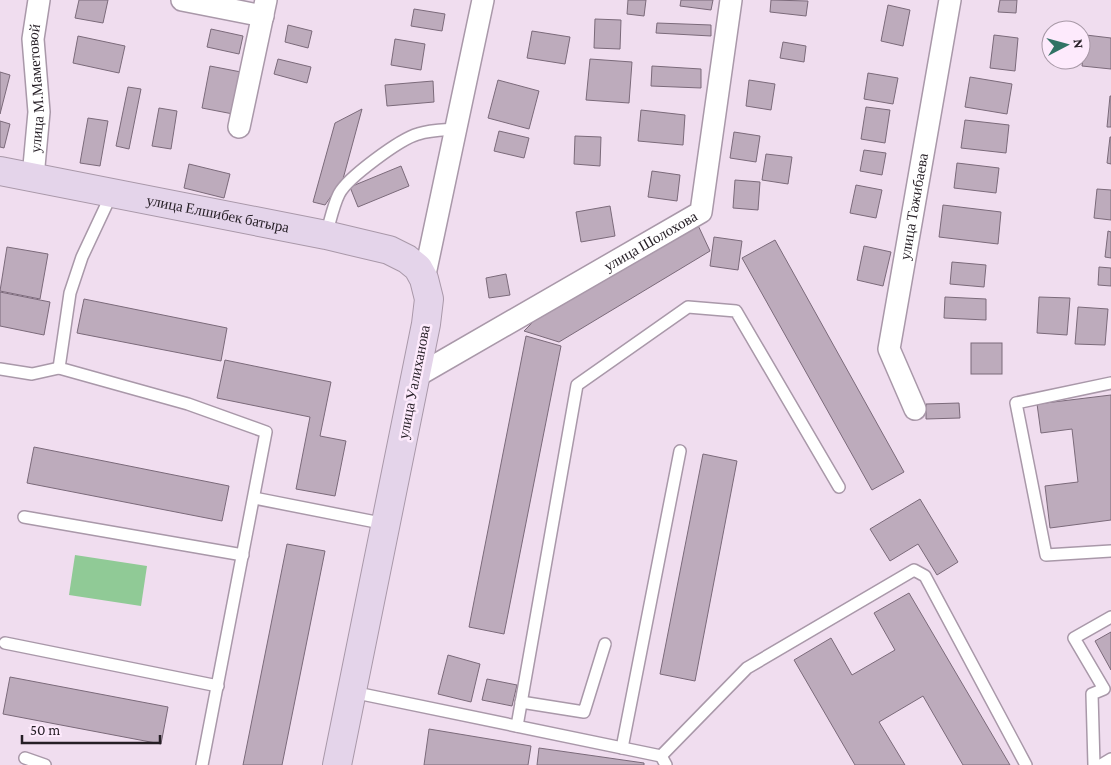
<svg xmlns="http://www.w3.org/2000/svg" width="1111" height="765" font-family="'Crimson Pro',serif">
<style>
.green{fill:#90ca96}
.building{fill:#bdabbc;stroke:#7b6a7a}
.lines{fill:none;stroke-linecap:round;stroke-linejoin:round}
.service-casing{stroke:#a998a9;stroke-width:14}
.minor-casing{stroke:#a998a9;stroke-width:24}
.secondary-casing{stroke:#a998a9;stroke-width:30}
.service{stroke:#fff;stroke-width:11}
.minor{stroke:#fff;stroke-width:21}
.secondary{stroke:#e4d4ea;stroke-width:28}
.labels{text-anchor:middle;stroke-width:5;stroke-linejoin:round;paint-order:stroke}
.street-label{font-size:15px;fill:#251e25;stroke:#fdeafc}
</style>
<rect width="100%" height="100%" fill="#f0ddef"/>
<polygon class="green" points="75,555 147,566 141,606 69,595"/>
<g class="building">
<polygon points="79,0 108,0 103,23 75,18"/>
<polygon points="628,0 646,0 644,16 627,14"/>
<polygon points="681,0 713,0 711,10 680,6"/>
<polygon points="771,0 808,1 806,16 770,12"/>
<polygon points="1000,0 1017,0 1016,13 998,12"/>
<polygon points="888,5 910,10 903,46 881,41"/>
<polygon points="414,9 445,14 442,31 411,26"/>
<polygon points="595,19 621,20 620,49 594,48"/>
<polygon points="657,23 711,25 711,36 656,33"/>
<polygon points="288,25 312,31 308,48 285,42"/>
<polygon points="211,29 243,36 239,54 207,47"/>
<polygon points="532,31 570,37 565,64 527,58"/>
<polygon points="994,35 1018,38 1015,71 990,68"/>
<polygon points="1086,35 1111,38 1111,69 1082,66"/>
<polygon points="78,36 125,46 119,73 73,63"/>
<polygon points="395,39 425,44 421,70 391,65"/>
<polygon points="783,42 806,46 804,62 780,58"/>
<polygon points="278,59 311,67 307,83 274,74"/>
<polygon points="590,59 632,62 629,103 586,100"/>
<polygon points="210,66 241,72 233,114 202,108"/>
<polygon points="652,66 701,69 701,88 651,86"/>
<polygon points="0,72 10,75 0,114"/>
<polygon points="868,73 898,78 893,104 864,99"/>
<polygon points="970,77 1012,84 1007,114 965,107"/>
<polygon points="498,80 539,91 529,129 488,118"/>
<polygon points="749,80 775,84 771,110 746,106"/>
<polygon points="433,81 434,102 387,106 385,85"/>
<polygon points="128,87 141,89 129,149 116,146"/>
<polygon points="1110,96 1111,96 1111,127 1107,127"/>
<polygon points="866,107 890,110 885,143 861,139"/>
<polygon points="159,108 177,111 171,149 152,146"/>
<polygon points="362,109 343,179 325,205 313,202 335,123"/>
<polygon points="641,110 685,115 683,145 638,141"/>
<polygon points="88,118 108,121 100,166 80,163"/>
<polygon points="965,120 1009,125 1006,153 961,148"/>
<polygon points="0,121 10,124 4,148 0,147"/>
<polygon points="499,131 529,138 524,158 494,151"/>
<polygon points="734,132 760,136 756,162 730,158"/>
<polygon points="575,136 601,137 600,166 574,164"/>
<polygon points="1110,137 1111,137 1111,164 1107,163"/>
<polygon points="864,150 886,153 882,175 860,171"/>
<polygon points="766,154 792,157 788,184 762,180"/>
<polygon points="957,163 999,168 996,193 954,188"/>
<polygon points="189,164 230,174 224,198 184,188"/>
<polygon points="401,166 409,186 358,207 350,187"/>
<polygon points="652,171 680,175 677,201 648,197"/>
<polygon points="735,180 760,182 758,210 733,208"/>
<polygon points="856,185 882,190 876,218 850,213"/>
<polygon points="1097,189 1111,190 1111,220 1094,218"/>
<polygon points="943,205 1001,212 998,244 939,237"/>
<polygon points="610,206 615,236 581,242 576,212"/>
<polygon points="696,221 710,251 559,342 524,331 543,312"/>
<polygon points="1108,231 1111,232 1111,258 1105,257"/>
<polygon points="714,237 742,241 738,270 710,266"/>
<polygon points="775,240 904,472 872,490 742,258"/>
<polygon points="864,246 891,252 883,286 857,280"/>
<polygon points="7,247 48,254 40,299 0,291"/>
<polygon points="952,262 986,265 984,287 950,284"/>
<polygon points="1099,267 1111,268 1111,286 1098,285"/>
<polygon points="506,274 510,295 489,298 486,278"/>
<polygon points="0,292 50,302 44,335 0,326"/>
<polygon points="945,297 986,299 986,320 944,318"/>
<polygon points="1039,297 1070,298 1067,335 1037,333"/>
<polygon points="84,299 227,328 221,361 77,333"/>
<polygon points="1078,307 1108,309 1105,345 1075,344"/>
<polygon points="526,336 561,346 504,634 469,627"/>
<rect x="971" y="343" width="31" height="31"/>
<polygon points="225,360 331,382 320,436 346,441 335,496 296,489 310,417 217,398"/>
<polygon points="1111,395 1111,520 1050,528 1045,486 1078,482 1072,429 1041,433 1037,404"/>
<polygon points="959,403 960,418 926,419 926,404"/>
<polygon points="34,447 229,486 222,521 27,483"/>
<polygon points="703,454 737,461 695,681 660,674"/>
<polygon points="920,499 958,562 937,575 918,544 890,561 870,529"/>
<polygon points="287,544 325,551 282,765 243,765"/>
<polygon points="909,593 1010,765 963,765 923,696 879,722 905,765 855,765 794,660 831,638 852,675 895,650 874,613"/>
<polygon points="1111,632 1111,670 1095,641"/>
<polygon points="448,655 480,664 471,702 438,694"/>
<polygon points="10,677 168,707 161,744 3,714"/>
<polygon points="487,679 517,685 512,706 482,700"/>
<polygon points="429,729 531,746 528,765 424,765"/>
<polygon points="539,748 644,763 644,765 537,765"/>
</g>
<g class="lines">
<defs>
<g id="service">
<polyline points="112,193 82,257 70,293 59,368 188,404 266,432 202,765"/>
<path d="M326,235C330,222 333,206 339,194C347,178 400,139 418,134C430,130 443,130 456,129"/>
<polyline points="0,369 32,374 59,368"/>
<polyline points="1111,383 1016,403 1046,555 1111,551"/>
<polyline points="254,498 386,524"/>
<polyline points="24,517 243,555"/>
<polyline points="5,643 218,686"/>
<polyline points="352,692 661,756 666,765"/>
<polyline points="521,702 584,712 605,644"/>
<polyline points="517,726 577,385 688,307 736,311 839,487"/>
<polyline points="622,748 680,451"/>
<polyline points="661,756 747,668 914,570 925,576 1026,765"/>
<polyline points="25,758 45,765"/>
<polyline points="1094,765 1092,694 1104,689 1074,638 1111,617"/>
<polyline points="1101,765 1111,759"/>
</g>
<g id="minor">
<polyline points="182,0 263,16"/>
<polyline points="239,127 266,0"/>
<path id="s1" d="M33,177L39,112L33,39L39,0"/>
<polyline points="424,279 483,0"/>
<path id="s2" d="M415,377L701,212L731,0"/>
<path id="s3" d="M915,409L889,349L950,0"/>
</g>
<g id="secondary">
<path id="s4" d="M0,171L326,235L389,250L407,259L418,268L424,279L429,299L426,324L337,765"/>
</g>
</defs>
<use href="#service" class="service-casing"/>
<use href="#minor" class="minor-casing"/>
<use href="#secondary" class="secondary-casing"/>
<use href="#service" class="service"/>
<use href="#minor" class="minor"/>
<use href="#secondary" class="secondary"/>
</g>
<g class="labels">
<g class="street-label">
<text dy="5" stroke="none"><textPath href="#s1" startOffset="89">улица М.Маметовой</textPath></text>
<text dy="5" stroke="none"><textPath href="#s3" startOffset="210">улица Тажибаева</textPath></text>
<text dy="5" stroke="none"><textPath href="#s4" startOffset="222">улица Елшибек батыра</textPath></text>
<text dy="5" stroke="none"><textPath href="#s2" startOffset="272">улица Шолохова</textPath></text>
<text transform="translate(414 382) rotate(-79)" y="5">улица Уалиханова</text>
</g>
</g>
<g transform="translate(1066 45) rotate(84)"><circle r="24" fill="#fdeafc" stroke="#a798a6"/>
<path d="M0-4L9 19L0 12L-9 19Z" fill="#307365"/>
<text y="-8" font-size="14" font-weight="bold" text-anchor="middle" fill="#251e25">N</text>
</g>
<path d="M22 735v8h138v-8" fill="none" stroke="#251e25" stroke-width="2.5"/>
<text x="30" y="735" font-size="15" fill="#251e25" stroke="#fdeafc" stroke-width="4" paint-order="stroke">50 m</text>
</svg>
